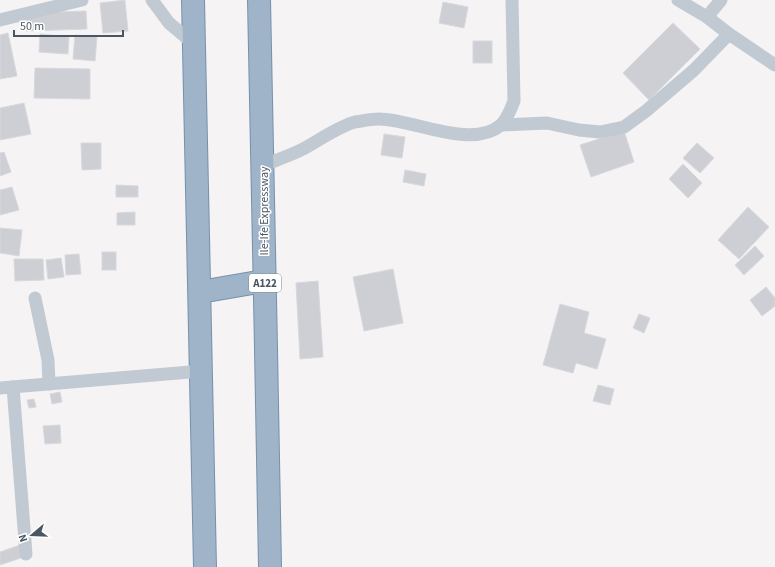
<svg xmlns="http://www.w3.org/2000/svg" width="775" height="567" font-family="'Source Sans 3',sans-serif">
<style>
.building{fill:#cdcfd5;stroke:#d7d9de}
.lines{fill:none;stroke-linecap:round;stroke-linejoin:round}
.trunk-casing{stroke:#7690ad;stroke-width:24}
.minor{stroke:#c1cad2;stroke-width:13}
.trunk{stroke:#9fb4c9;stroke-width:22}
.labels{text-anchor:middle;stroke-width:3;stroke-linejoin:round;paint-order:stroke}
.shield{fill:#fff;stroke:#808990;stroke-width:1}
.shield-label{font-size:11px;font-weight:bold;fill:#4a5661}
.street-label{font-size:12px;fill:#4a5661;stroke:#fff}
</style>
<rect width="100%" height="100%" fill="#f5f3f3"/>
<g class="building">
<polygon points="125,0 128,31 103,33 100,3"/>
<polygon points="443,2 468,7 464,28 439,23"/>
<polygon points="86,11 87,29 26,31 25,13"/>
<polygon points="673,23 700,49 649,100 623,73"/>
<polygon points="8,33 17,76 0,79 0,35"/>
<polygon points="40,34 69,37 68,54 39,52"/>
<polygon points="75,35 97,37 95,61 73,59"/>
<rect x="473" y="41" width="19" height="22"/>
<polygon points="35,68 90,69 90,99 34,98"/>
<polygon points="24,103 31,134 0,140 0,108"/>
<polygon points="624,131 634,162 591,177 580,145"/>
<polygon points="384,134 405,137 402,158 381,155"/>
<polygon points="81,143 101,143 101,169 82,170"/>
<polygon points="697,143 714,158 700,173 683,158"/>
<polygon points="4,152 11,172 0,176 0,153"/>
<polygon points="683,164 702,183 688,198 669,179"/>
<polygon points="405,170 426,174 424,186 403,182"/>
<polygon points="116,185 138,186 138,197 116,197"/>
<polygon points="12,187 19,210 0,215 0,190"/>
<polygon points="748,207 769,227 739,259 718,240"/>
<polygon points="135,212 135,225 117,225 117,213"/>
<polygon points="0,228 22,230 19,256 0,253"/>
<polygon points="755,246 764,256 744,275 735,265"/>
<rect x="102" y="252" width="14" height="18"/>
<polygon points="79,254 81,274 66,275 65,255"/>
<polygon points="61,258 64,277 48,279 46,260"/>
<polygon points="14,259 43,259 44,280 15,281"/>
<polygon points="393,269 403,323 364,331 353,277"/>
<polygon points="318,281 323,357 300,359 296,283"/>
<polygon points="766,287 775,298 775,306 762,316 750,300"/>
<polygon points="560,304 589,312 584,333 606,339 597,369 576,363 573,373 543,365"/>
<polygon points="639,314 650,318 644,333 633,328"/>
<polygon points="598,385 614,389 610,405 593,401"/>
<polygon points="60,392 62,402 52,404 50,394"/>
<polygon points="34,399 36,407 29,408 27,400"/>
<polygon points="60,425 61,443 45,444 43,426"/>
<polygon points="20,545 24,557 0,565 0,552"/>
</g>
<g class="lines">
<defs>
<g id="trunk">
<polyline points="193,0 205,567"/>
<path d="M259,0C264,189 266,378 270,567"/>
<polyline points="200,292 264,281"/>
</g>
</defs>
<use href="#trunk" class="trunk-casing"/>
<g class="minor">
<polyline points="152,0 169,23 194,44"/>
<polyline points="678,0 707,17 729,34 775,65"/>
<polyline points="707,17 721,0"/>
<polyline points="0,20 82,0"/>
<polyline points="501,125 547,123 579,130 600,132 624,127 646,111 694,70 729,34"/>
<path d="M264,165C277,160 291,155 303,149C318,141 339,126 355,122C362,121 371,119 379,119C413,119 471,150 501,125C507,119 511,109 514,101L512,0"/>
<polyline points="35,298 48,360 49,384"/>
<polyline points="13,387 26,554"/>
<polyline points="0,388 202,371"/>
</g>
<use href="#trunk" class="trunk"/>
</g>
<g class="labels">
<rect class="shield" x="249" y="274" width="32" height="18" rx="3"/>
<g class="shield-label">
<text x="265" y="287">A122</text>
</g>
<g class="street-label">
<text transform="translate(264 211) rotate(-90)" y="4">Ile-Ife Expressway</text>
</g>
</g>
<g transform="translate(32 535) rotate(251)" stroke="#ffffff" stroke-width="3" paint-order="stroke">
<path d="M0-3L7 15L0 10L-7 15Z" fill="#4a5661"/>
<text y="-6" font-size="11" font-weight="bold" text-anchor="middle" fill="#4a5661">N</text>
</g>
<path d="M14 30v6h109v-6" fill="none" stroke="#4a5661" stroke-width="2"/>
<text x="20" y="30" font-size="12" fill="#4a5661" stroke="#ffffff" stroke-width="3" paint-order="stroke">50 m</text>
</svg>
